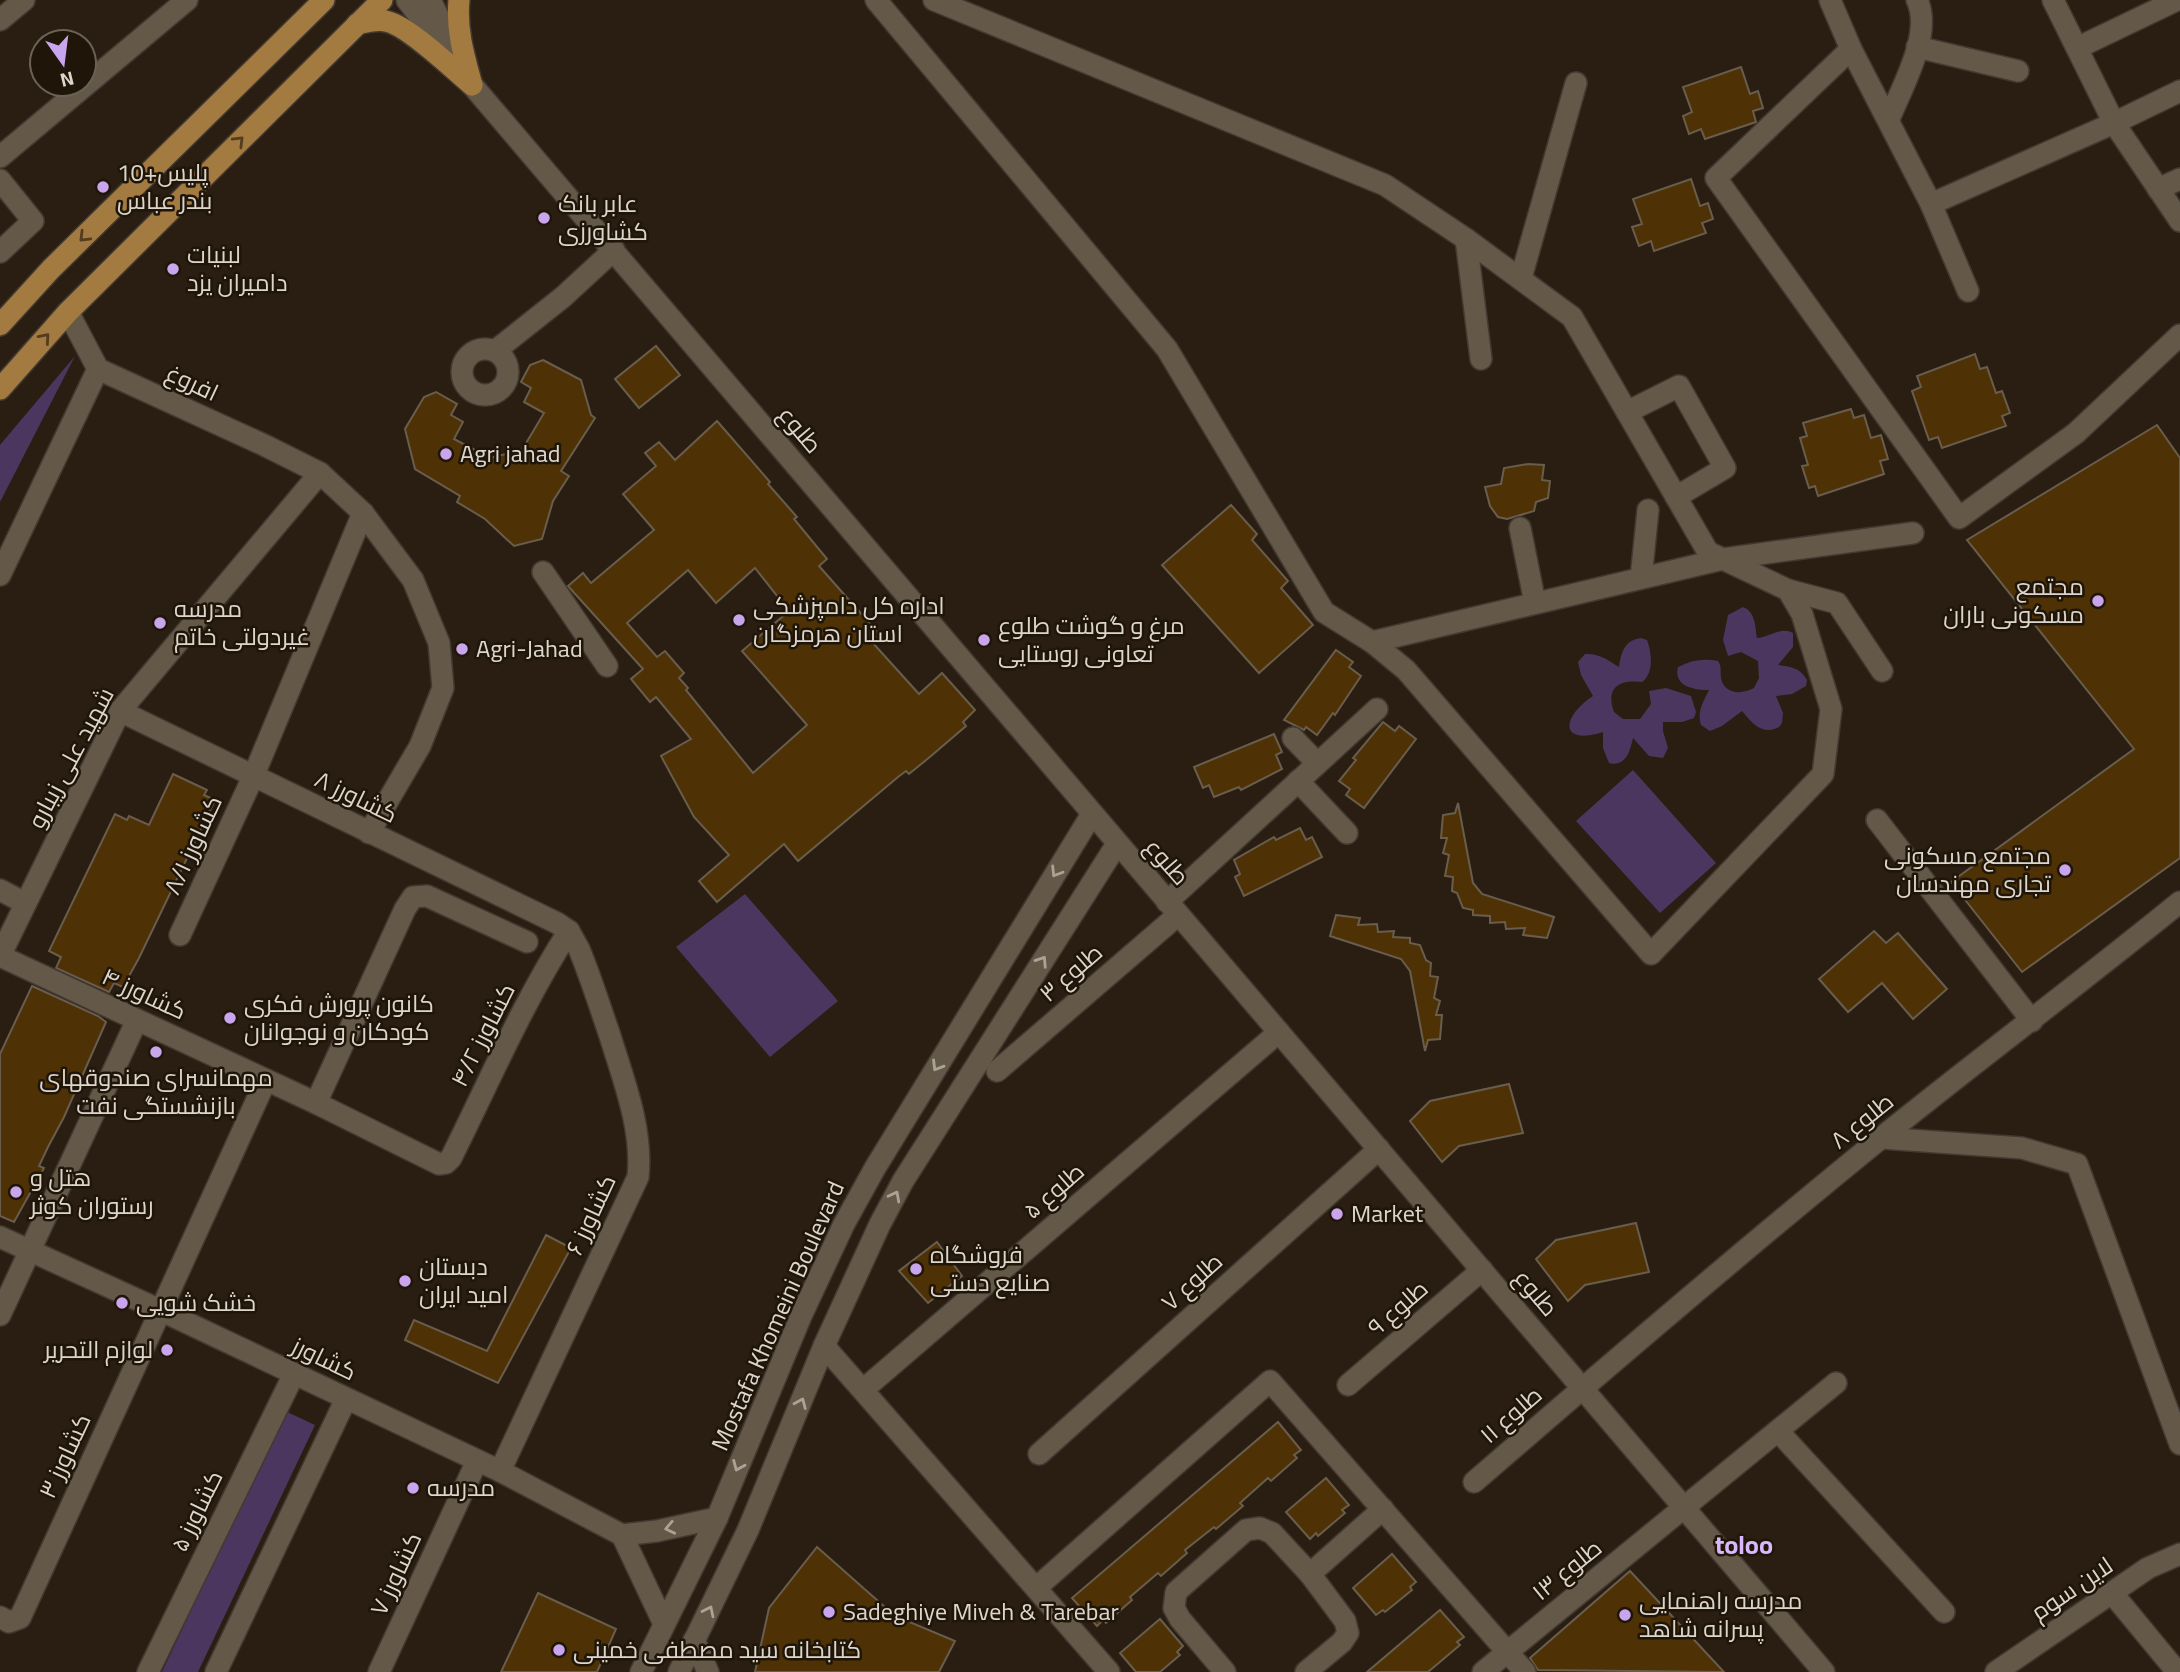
<svg xmlns="http://www.w3.org/2000/svg" width="2180" height="1672" font-family="Georgia,Cairo,serif">
<style>
.green{fill:#4b365f}
.building{fill:#4e3206;stroke:#695d4d;stroke-width:2;fill-rule:evenodd}
.lines{fill:none;stroke-linecap:round;stroke-linejoin:round}
.minor-casing{stroke:#423932;stroke-width:24}
.major-casing{stroke:#423932;stroke-width:24}
.minor{stroke:#645848;stroke-width:21}
.major{stroke:#a37a40;stroke-width:21}
.oneway{stroke:#543d1e}
.oneway2{stroke:#aca397}
.poi-dot{fill:#c9a5ee;stroke:#1f1508;stroke-width:2.5}
.labels{text-anchor:middle;stroke-width:5;stroke-linejoin:round;paint-order:stroke}
.poi-label{font-size:24px;fill:#dcd5cc;stroke:#1f1508;text-anchor:start}
.street-label{font-size:24px;fill:#dcd5cc;stroke:#1f1508}
.neighbourhood-label{font-size:26px;font-weight:bold;fill:#d8b7fc;stroke:#1f1508}
</style>
<rect width="100%" height="100%" fill="#291e11"/>
<g class="green">
<polygon points="75,356 0,502 0,445"/>
<path d="M1743,607C1756,612 1755,627 1757,638C1770,637 1781,626 1793,633V647L1778,665C1790,667 1800,667 1807,680L1806,686L1792,694L1776,696L1783,713L1782,723L1779,727C1762,736 1752,723 1742,711L1722,726L1710,731L1701,725C1697,712 1703,702 1709,690C1694,690 1673,686 1678,667C1691,660 1704,658 1718,661C1722,667 1720,670 1721,678C1724,694 1741,695 1754,688L1759,678L1758,661L1741,652L1728,656L1723,640L1728,615Z"/>
<path d="M1641,638L1647,640C1652,653 1654,673 1642,682C1620,679 1605,687 1614,712L1623,719H1640L1651,704L1649,691L1666,688L1691,696L1696,712L1694,718L1682,722H1663V731L1668,748L1663,758L1649,756L1633,738C1630,751 1626,767 1609,763L1603,748V732C1559,746 1561,717 1593,696L1581,675L1578,662L1585,654C1599,653 1608,660 1619,667C1621,652 1625,640 1641,638Z"/>
<polygon points="1633,770 1716,863 1660,913 1576,821"/>
<polygon points="745,894 838,1001 770,1057 676,947"/>
<polygon points="285,1411 315,1425 198,1672 162,1672"/>
</g>
<g class="building">
<polygon points="1741,67 1750,94 1758,91 1763,108 1753,111 1756,122 1705,139 1701,129 1689,134 1683,116 1692,112 1683,87"/>
<polygon points="1691,179 1700,206 1708,203 1713,219 1702,223 1706,233 1654,251 1651,241 1639,246 1632,227 1642,224 1633,199"/>
<polygon points="656,346 680,375 639,408 615,379"/>
<polygon points="1975,354 1980,369 1987,367 1996,393 2002,391 2010,413 2002,416 2006,426 1942,448 1938,437 1929,440 1912,391 1921,387 1917,376"/>
<polygon points="543,360 581,380 591,415 595,418 561,471 569,476 553,501 542,539 514,546 485,519 457,502 460,496 415,469 405,429 424,397 436,392 457,404 451,415 463,422 454,439 490,458 522,450 544,413 524,402 531,388 521,382 530,365"/>
<polygon points="1851,409 1854,418 1864,415 1871,438 1881,435 1888,459 1880,461 1884,474 1818,496 1815,486 1809,488 1802,466 1808,465 1800,438 1807,436 1803,423"/>
<path d="M717,421L770,482L768,484L797,517L794,519L827,559L819,566L880,635L872,642L919,694L942,673L975,710L963,722L966,726L931,756L909,774L906,771L898,777L798,861L784,844L717,902L699,881L729,855L694,817L661,756L691,739L656,697L650,702L631,679L643,669L568,586L583,573L591,583L654,530L623,494L656,466L645,453L659,442L675,460ZM755,568L789,611L742,651L807,725L753,773L686,690L688,688L679,678L684,673L665,651L657,657L627,623L688,570L716,603Z"/>
<polygon points="2157,425 2180,458 2180,858 2022,972 1951,882 2134,749 1967,540"/>
<polygon points="1528,464 1544,465 1542,480 1550,481 1548,498 1536,502 1534,511 1507,519 1498,517 1490,506 1485,487 1501,484 1504,468"/>
<polygon points="1231,505 1257,534 1252,540 1288,581 1281,588 1313,625 1259,673 1162,565"/>
<polygon points="1336,650 1353,662 1349,667 1361,676 1335,715 1333,713 1317,735 1306,727 1304,730 1284,720"/>
<polygon points="1383,722 1395,731 1399,726 1416,739 1364,808 1346,795 1350,789 1339,781 1356,760 1353,758"/>
<polygon points="1274,734 1282,752 1276,755 1282,769 1241,790 1239,787 1214,797 1209,785 1203,788 1194,767"/>
<polygon points="173,774 207,790 204,795 215,800 139,958 123,987 114,983 109,992 56,968 61,957 49,951 115,814 127,820 129,816 149,825"/>
<polygon points="1458,803 1473,883 1482,894 1554,917 1547,938 1523,935 1525,928 1506,929 1505,922 1490,923 1490,916 1473,915 1473,910 1463,908 1457,893 1452,891 1453,877 1445,876 1449,855 1443,853 1447,838 1441,838 1443,815 1455,813"/>
<polygon points="1300,828 1306,840 1312,837 1322,857 1244,896 1235,877 1240,874 1234,860 1274,837 1276,840"/>
<polygon points="1336,915 1360,918 1358,925 1377,924 1378,932 1394,931 1393,937 1410,938 1410,943 1420,945 1426,960 1431,963 1430,976 1438,977 1434,998 1440,1001 1436,1015 1442,1015 1440,1039 1428,1040 1425,1051 1410,971 1401,959 1330,936"/>
<polygon points="1874,931 1886,943 1898,933 1947,989 1913,1019 1882,983 1848,1012 1819,979"/>
<polygon points="32,986 98,1016 106,1022 64,1117 48,1147 39,1166 44,1168 14,1222 0,1216 0,1054"/>
<polygon points="1509,1084 1523,1133 1459,1146 1442,1162 1410,1121 1430,1101"/>
<polygon points="1636,1223 1649,1272 1585,1285 1568,1301 1536,1259 1556,1240"/>
<polygon points="546,1235 571,1248 498,1383 405,1340 414,1320 487,1351"/>
<polygon points="937,1242 962,1276 928,1303 899,1271"/>
<polygon points="1278,1422 1301,1450 1294,1455 1297,1458 1271,1481 1268,1478 1240,1503 1243,1506 1216,1529 1214,1527 1185,1550 1187,1553 1161,1576 1158,1573 1130,1597 1132,1600 1106,1623 1103,1620 1097,1626 1072,1598"/>
<polygon points="1326,1478 1349,1505 1342,1510 1345,1513 1318,1536 1316,1533 1310,1539 1286,1512"/>
<polygon points="817,1547 895,1616 955,1641 939,1672 755,1672 769,1608"/>
<polygon points="1392,1554 1416,1582 1410,1587 1412,1590 1385,1612 1383,1610 1376,1615 1353,1588"/>
<polygon points="1630,1571 1724,1672 1538,1670 1530,1658"/>
<polygon points="538,1593 616,1629 597,1672 501,1672"/>
<polygon points="1440,1610 1464,1637 1457,1642 1460,1645 1428,1672 1367,1672"/>
<polygon points="1160,1619 1183,1646 1177,1652 1180,1655 1160,1672 1136,1672 1120,1653"/>
</g>
<g class="lines">
<defs>
<g id="minor">
<polyline points="407,0 472,85 1824,1672"/>
<polyline points="430,0 451,42"/>
<polyline points="876,0 1167,349 1324,612 1372,642 1406,670 1651,954 1823,774 1831,709 1802,614 1788,590 1708,552 1572,317 1466,239 1385,185 934,0"/>
<polyline points="1830,0 1851,49 1931,204 2114,123 2180,221"/>
<polyline points="2053,0 2114,123 2180,91"/>
<polyline points="0,20 24,0"/>
<polyline points="1917,47 2018,71"/>
<polyline points="2077,48 2177,0"/>
<polyline points="1851,49 1716,178 1959,518 2076,433 2180,335"/>
<path d="M1889,119C1902,87 1933,33 1917,0"/>
<polyline points="0,157 187,0"/>
<polyline points="0,180 33,221 0,252"/>
<polyline points="2158,189 2180,179"/>
<polyline points="1931,204 1968,291"/>
<polyline points="1466,239 1481,359"/>
<polyline points="1521,278 1576,83"/>
<polyline points="68,312 98,369 264,445 320,473 363,513 413,580 439,643 443,688 420,746 369,833"/>
<circle cx="485" cy="372" r="23"/>
<polyline points="495,351 563,297 614,250"/>
<polyline points="1627,412 1679,386 1725,468 1676,497"/>
<polyline points="1520,528 1535,603"/>
<polyline points="543,572 607,666"/>
<polyline points="0,575 98,369"/>
<polyline points="1641,578 1648,510"/>
<polyline points="1788,590 1837,603 1882,671"/>
<polyline points="1372,642 1723,559 1913,533"/>
<path d="M120,711L557,923L569,931L579,949C591,978 600,1007 610,1036C624,1081 643,1130 638,1177L500,1471"/>
<polyline points="1293,738 1317,763"/>
<polyline points="1298,781 1347,833"/>
<polyline points="1877,820 2032,1021"/>
<polyline points="0,890 25,903"/>
<polyline points="1167,902 1377,709"/>
<polyline points="180,935 253,777 363,513"/>
<path d="M0,956L316,1103L439,1164L446,1163L451,1158C489,1082 523,1002 569,931"/>
<polyline points="0,956 120,711 320,473"/>
<polyline points="997,1071 1178,915"/>
<polyline points="316,1103 405,909 413,897 427,896 527,942"/>
<polyline points="1881,1138 2022,1148 2077,1164 2180,1444"/>
<polyline points="0,1237 160,1310 500,1471 622,1535 657,1531 717,1518"/>
<polyline points="0,1315 137,1020"/>
<polyline points="824,1346 1109,1672"/>
<polyline points="1348,1385 1482,1270"/>
<polyline points="864,1389 1279,1032"/>
<polyline points="1778,1431 1944,1612"/>
<polyline points="1039,1454 1379,1149"/>
<path d="M1474,1482C1608,1366 1743,1250 1881,1138C1980,1058 2082,982 2180,902"/>
<polyline points="622,1535 664,1624"/>
<polyline points="1310,1574 1383,1509"/>
<polyline points="1036,1588 1270,1381 1525,1672"/>
<polyline points="2112,1593 2174,1668"/>
<polyline points="0,1617 9,1622 20,1618 266,1080"/>
<polyline points="694,1640 708,1672"/>
<polyline points="148,1672 294,1374"/>
<polyline points="216,1672 346,1399"/>
<polyline points="379,1672 477,1461"/>
<polyline points="641,1672 717,1518 801,1316 844,1224 875,1168 1092,814"/>
<polyline points="679,1672 748,1530 824,1346 880,1224 903,1181 938,1126 1117,844"/>
<polyline points="1225,1672 1180,1619 1174,1608 1176,1592 1246,1530 1260,1528 1272,1533 1310,1574 1345,1621 1348,1633 1342,1642 1306,1672"/>
<polyline points="1483,1672 1836,1383"/>
<polyline points="1996,1672 2148,1568 2180,1554"/>
</g>
<g id="major">
<path d="M459,0C456,30 464,56 472,85"/>
<path d="M357,24C367,22 378,18 389,22C410,28 453,69 472,85"/>
<polyline points="0,325 51,269 324,0"/>
<polyline points="0,389 68,312 382,0"/>
</g>
</defs>
<use href="#minor" class="minor-casing"/>
<use href="#major" class="major-casing"/>
<use href="#minor" class="minor"/>
<use href="#major" class="major"/>
</g>
<defs><path id="oneway-chevron" d="M-2-3.5L2.5 0L-2 3.5" fill="none" stroke-width="1.6" stroke-linecap="round" stroke-linejoin="round" transform="scale(1.75)"/></defs>
<g class="oneway">
<use href="#oneway-chevron" transform="translate(239 141) rotate(-45)"/>
<use href="#oneway-chevron" transform="translate(84 237) rotate(135)"/>
<use href="#oneway-chevron" transform="translate(45 338) rotate(-49)"/>
</g>
<g class="oneway2">
<use href="#oneway-chevron" transform="translate(1056 872) rotate(122)"/>
<use href="#oneway-chevron" transform="translate(1042 961) rotate(-57)"/>
<use href="#oneway-chevron" transform="translate(937 1066) rotate(121)"/>
<use href="#oneway-chevron" transform="translate(895 1196) rotate(-62)"/>
<use href="#oneway-chevron" transform="translate(801 1403) rotate(-67)"/>
<use href="#oneway-chevron" transform="translate(738 1466) rotate(113)"/>
<use href="#oneway-chevron" transform="translate(670 1528) rotate(168)"/>
<use href="#oneway-chevron" transform="translate(709 1611) rotate(-64)"/>
</g>
<g class="poi-dot">
<circle cx="103" cy="187" r="7"/>
<circle cx="544" cy="218" r="7"/>
<circle cx="173" cy="269" r="7"/>
<circle cx="446" cy="454" r="7"/>
<circle cx="2098" cy="601" r="7"/>
<circle cx="739" cy="620" r="7"/>
<circle cx="160" cy="623" r="7"/>
<circle cx="984" cy="640" r="7"/>
<circle cx="462" cy="649" r="7"/>
<circle cx="2065" cy="870" r="7"/>
<circle cx="230" cy="1018" r="7"/>
<circle cx="156" cy="1052" r="7"/>
<circle cx="16" cy="1192" r="7"/>
<circle cx="1337" cy="1214" r="7"/>
<circle cx="916" cy="1269" r="7"/>
<circle cx="405" cy="1281" r="7"/>
<circle cx="122" cy="1303" r="7"/>
<circle cx="167" cy="1350" r="7"/>
<circle cx="413" cy="1488" r="7"/>
<circle cx="829" cy="1612" r="7"/>
<circle cx="1625" cy="1615" r="7"/>
<circle cx="559" cy="1650" r="7"/>
</g>
<g class="labels">
<g class="poi-label">
<text x="117" y="181">پليس+10<tspan x="117" dy="28">بندر عباس</tspan></text>
<text x="558" y="212">عابر بانک<tspan x="558" dy="28">کشاورزی</tspan></text>
<text x="187" y="263">لبنیات<tspan x="187" dy="28">دامیران یزد</tspan></text>
<text x="460" y="462">Agri jahad</text>
<text x="2084" y="595" text-anchor="end">مجتمع<tspan x="2084" dy="28">مسکونی باران</tspan></text>
<text x="753" y="614">اداره کل دامپزشکی<tspan x="753" dy="28">استان هرمزگان</tspan></text>
<text x="174" y="617">مدرسه<tspan x="174" dy="28">غیردولتی خاتم</tspan></text>
<text x="998" y="634">مرغ و گوشت طلوع<tspan x="998" dy="28">تعاونی روستایی</tspan></text>
<text x="476" y="657">Agri-Jahad</text>
<text x="2051" y="864" text-anchor="end">مجتمع مسکونی<tspan x="2051" dy="28">تجاری مهندسان</tspan></text>
<text x="244" y="1012">کانون پرورش فکری<tspan x="244" dy="28">کودکان و نوجوانان</tspan></text>
<text x="156" y="1086" text-anchor="middle">مهمانسرای صندوقهای<tspan x="156" dy="28">بازنشستگی نفت</tspan></text>
<text x="30" y="1186">هتل و<tspan x="30" dy="28">رستوران کوثر</tspan></text>
<text x="1351" y="1222">Market</text>
<text x="930" y="1263">فروشگاه<tspan x="930" dy="28">صنایع دستی</tspan></text>
<text x="419" y="1275">دبستان<tspan x="419" dy="28">امید ایران</tspan></text>
<text x="136" y="1311">خشک شویی</text>
<text x="153" y="1358" text-anchor="end">لوازم التحریر</text>
<text x="427" y="1496">مدرسه</text>
<text x="1639" y="1609">مدرسه راهنمایی<tspan x="1639" dy="28">پسرانه شاهد</tspan></text>
<text x="843" y="1620">Sadeghiye Miveh &amp; Tarebar</text>
<text x="573" y="1658">کتابخانه سید مصطفی خمینی</text>
</g>
<g class="street-label">
<text transform="translate(192 383) rotate(25)" y="8">افروغ</text>
<text transform="translate(800 430) rotate(50)" y="8">طلوع</text>
<text transform="translate(71 758) rotate(-62)" y="8">شهید علی زیبارو</text>
<text transform="translate(356 797) rotate(26)" y="8">کشاورز ۸</text>
<text transform="translate(193 845) rotate(-65)" y="8">کشاورز ۸/۱</text>
<text transform="translate(1167 862) rotate(49)" y="8">طلوع</text>
<text transform="translate(1071 973) rotate(-41)" y="8">طلوع ۳</text>
<text transform="translate(144 994) rotate(25)" y="8">کشاورز ۴</text>
<text transform="translate(483 1035) rotate(-63)" y="8">کشاورز ۴/۲</text>
<text transform="translate(1862 1121) rotate(-39)" y="8">طلوع ۸</text>
<text transform="translate(1054 1191) rotate(-41)" y="8">طلوع ۵</text>
<text transform="translate(591 1215) rotate(-65)" y="8">کشاورز ۶</text>
<text transform="translate(1192 1282) rotate(-42)" y="8">طلوع ۷</text>
<text transform="translate(1536 1293) rotate(50)" y="8">طلوع</text>
<text transform="translate(1398 1308) rotate(-41)" y="8">طلوع ۹</text>
<text transform="translate(778 1316) rotate(-66)" y="8">Mostafa Khomeini Boulevard</text>
<text transform="translate(324 1359) rotate(26)" y="8">کشاورز</text>
<text transform="translate(1511 1415) rotate(-41)" y="8">طلوع ۱۱</text>
<text transform="translate(65 1456) rotate(-65)" y="8">کشاورز ۳</text>
<text transform="translate(197 1511) rotate(-64)" y="8">کشاورز ۵</text>
<text transform="translate(1567 1570) rotate(-39)" y="8">طلوع ۱۳</text>
<text transform="translate(396 1574) rotate(-65)" y="8">کشاورز ۷</text>
<text transform="translate(2072 1589) rotate(-34)" y="8">لاین سوم</text>
</g>
<g class="neighbourhood-label">
<text x="1744" y="1554">toloo</text>
</g>
</g>
<g transform="translate(63 63) rotate(166)"><circle r="33" fill="#1f1508" stroke="#6b6256" stroke-width="2"/>
<path d="M0-5L12 26L0 18L-12 26Z" fill="#c9a5ee"/>
<text y="-10" font-size="19" font-weight="bold" text-anchor="middle" fill="#dcd5cc">N</text>
</g>
</svg>
